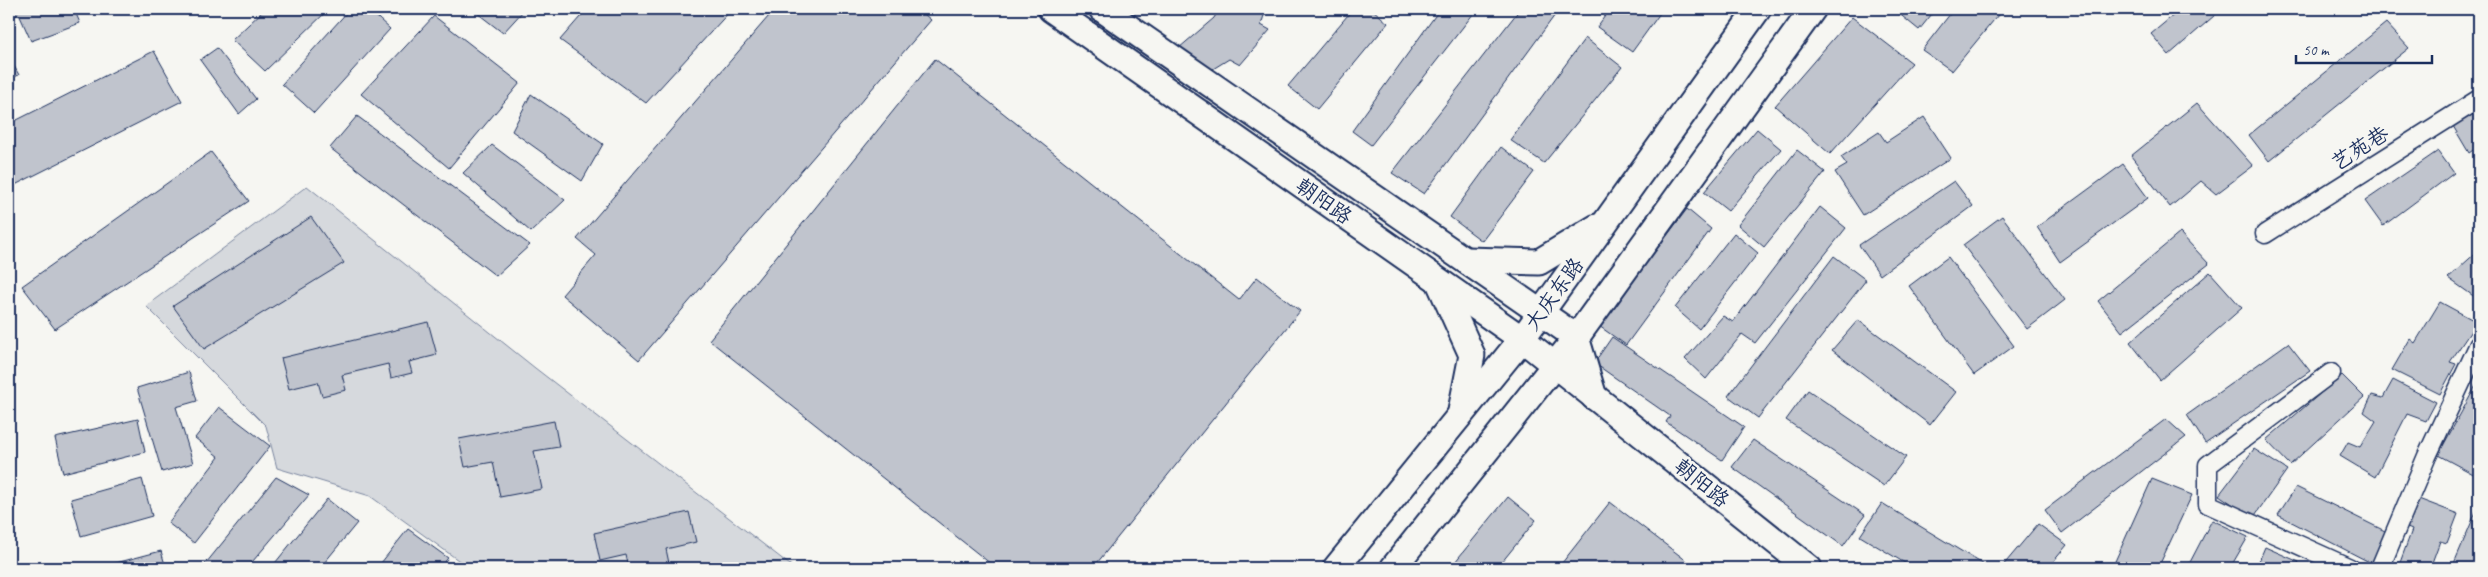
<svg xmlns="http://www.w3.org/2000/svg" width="2488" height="577" font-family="Caveat,'LXGW WenKai TC',sans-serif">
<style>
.green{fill:#d6d9dd;stroke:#78849e}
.building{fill:#c0c4cd;stroke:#1b2f5e}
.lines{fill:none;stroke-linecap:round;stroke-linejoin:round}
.minor-casing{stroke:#1b2f5e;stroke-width:21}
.secondary-casing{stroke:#1b2f5e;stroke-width:29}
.minor{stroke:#f6f6f2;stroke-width:18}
.secondary{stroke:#f6f6f2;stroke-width:25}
.labels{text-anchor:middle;stroke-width:5;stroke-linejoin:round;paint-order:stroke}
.street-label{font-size:21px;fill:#1b2f5e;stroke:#f6f6f2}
</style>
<rect width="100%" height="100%" fill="#f6f6f2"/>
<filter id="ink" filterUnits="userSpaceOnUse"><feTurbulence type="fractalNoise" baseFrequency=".02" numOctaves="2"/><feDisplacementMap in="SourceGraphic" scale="10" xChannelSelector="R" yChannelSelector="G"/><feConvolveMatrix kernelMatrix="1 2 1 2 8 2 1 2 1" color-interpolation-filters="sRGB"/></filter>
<g filter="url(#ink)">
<polygon class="green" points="307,186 535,368 794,568 469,568 370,496 277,468 266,426 146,306"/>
<g class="building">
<polygon points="9,9 74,9 80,23 31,41 19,14 9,18"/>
<polygon points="265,9 329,9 265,71 232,40"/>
<polygon points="350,9 368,9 390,29 314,113 282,84"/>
<polygon points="472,9 525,9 503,33"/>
<polygon points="587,9 732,9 646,103 560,40"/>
<polygon points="775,9 918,9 931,20 639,360 562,295 596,255 577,239"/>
<polygon points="1219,9 1266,9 1261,25 1270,30 1240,65 1229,59 1200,77 1179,48 1214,18"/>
<polygon points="1353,9 1372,9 1388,23 1317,109 1288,86"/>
<polygon points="1440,9 1477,9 1371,145 1352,131"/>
<polygon points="1520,9 1546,9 1555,15 1424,194 1392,173"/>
<polygon points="1610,9 1663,9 1632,52 1597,27"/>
<polygon points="1900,9 1936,9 1919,30 1897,12"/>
<polygon points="1954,9 2003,9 1952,71 1922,50"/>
<polygon points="2181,9 2222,9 2169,55 2151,34"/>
<polygon points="434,16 520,83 449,168 361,94"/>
<polygon points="1852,17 1912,63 1830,154 1775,106"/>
<polygon points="2386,23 2409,48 2269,161 2249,135"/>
<polygon points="1585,38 1622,67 1544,163 1510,140"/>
<polygon points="217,48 256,99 239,114 200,60"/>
<polygon points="154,51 182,101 9,188 9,124"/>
<polygon points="9,57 19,75 9,79"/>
<polygon points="935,59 1239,300 1257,277 1300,311 1093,568 996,568 709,340"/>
<polygon points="531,94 603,144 582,181 512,131"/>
<polygon points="2197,103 2253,166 2216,194 2201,181 2170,207 2131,156"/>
<polygon points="2479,111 2479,146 2469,153 2453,126"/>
<polygon points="357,116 530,245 496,276 330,148"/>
<polygon points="1924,117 1951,158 1863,215 1835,172 1847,165 1841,157 1879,132 1886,142"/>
<polygon points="1757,129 1781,149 1728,211 1704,192"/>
<polygon points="492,145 565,200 531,232 463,173"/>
<polygon points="1501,147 1534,172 1482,241 1450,217"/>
<polygon points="1797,150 1825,172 1764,247 1738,225"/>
<polygon points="2438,151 2454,173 2383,226 2365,201"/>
<polygon points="211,152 249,201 55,329 22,286"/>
<polygon points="2123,164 2148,198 2060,262 2037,227"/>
<polygon points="1954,181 1973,206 1880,275 1859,245"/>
<polygon points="1820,207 1846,228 1755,343 1742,334 1706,379 1685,359 1723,316 1733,322"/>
<polygon points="1687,209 1711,229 1626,345 1599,326"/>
<polygon points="2002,216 2065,300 2027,329 1963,245"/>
<polygon points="311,217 344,263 204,349 173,306"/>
<polygon points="1734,233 1758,253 1699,329 1675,308"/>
<polygon points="2180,233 2209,264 2122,332 2098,301"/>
<polygon points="2479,250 2479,300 2448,278"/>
<polygon points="1834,256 1866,280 1758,418 1728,396"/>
<polygon points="1948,257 2014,346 1974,375 1909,286"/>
<polygon points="2210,272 2242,308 2160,380 2130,342"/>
<polygon points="2440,302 2477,322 2450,362 2456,364 2440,394 2392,370 2410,339 2415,343"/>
<polygon points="1858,320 1956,392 1930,425 1832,350"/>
<polygon points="428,322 437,355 409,362 412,373 391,378 388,364 342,375 346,390 322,396 318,382 289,389 281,358"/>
<polygon points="1612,337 1744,427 1722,460 1666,422 1670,416 1594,363"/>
<polygon points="2288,343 2310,371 2205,443 2187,415"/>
<polygon points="189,372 197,401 176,407 193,463 162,472 137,388"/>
<polygon points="2342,375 2364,397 2290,465 2266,440"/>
<polygon points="2393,380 2436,402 2426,421 2407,414 2375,477 2340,456 2348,442 2360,447 2376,421 2364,412 2372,395 2383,398"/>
<polygon points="2479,380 2479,477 2438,455"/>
<polygon points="1808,390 1906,457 1884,486 1786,420"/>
<polygon points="219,407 270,446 194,543 168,523 219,457 195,438"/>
<polygon points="138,419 145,452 63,473 55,438"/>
<polygon points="2166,419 2186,437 2062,533 2045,510"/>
<polygon points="554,421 559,447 534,451 542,489 500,497 493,462 465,467 459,439"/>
<polygon points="1753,440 1865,515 1843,546 1732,467"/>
<polygon points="2254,449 2287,470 2253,518 2219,495"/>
<polygon points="276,477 309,495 247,568 202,568"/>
<polygon points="142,479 152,516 81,536 71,499"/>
<polygon points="2152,479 2192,495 2158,568 2112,568"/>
<polygon points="2296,487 2387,532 2373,564 2278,515"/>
<polygon points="1508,497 1536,520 1497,568 1450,568"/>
<polygon points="2416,498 2458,514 2447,543 2440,541 2430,568 2398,568 2412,530 2405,527"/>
<polygon points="327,499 357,523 320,568 271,568"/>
<polygon points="1610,502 1696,568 1625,568 1616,561 1611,568 1558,568"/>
<polygon points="1882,503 1890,508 1986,566 1985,568 1913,568 1860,536"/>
<polygon points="2478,507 2479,568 2452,568"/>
<polygon points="689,512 696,542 666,549 670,568 629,568 626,555 600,561 594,533"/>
<polygon points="2212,520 2248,537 2230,568 2187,568"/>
<polygon points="2038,524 2067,545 2048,568 2001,568"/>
<polygon points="408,529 448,558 439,568 377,568"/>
<polygon points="2265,547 2299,562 2296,568 2256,568"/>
<polygon points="161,551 166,568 97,568"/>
</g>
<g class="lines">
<defs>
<g id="minor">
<polyline points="2265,234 2479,99"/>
<polyline points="2331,373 2208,465 2208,504 2350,568"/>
<polyline points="2380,568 2427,456 2479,344"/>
</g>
<g id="secondary">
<polyline points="1051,9 1522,339 1809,568"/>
<polyline points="1102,9 1576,337 1594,397"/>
<polyline points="1466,260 1539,262 1597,227"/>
<polyline points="1439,282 1472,355 1461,411"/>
<polyline points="1336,568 1522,339 1758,9"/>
<polyline points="1393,568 1573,342 1813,9"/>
</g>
</defs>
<use href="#minor" class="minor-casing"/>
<use href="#secondary" class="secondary-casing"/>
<use href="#minor" class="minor"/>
<use href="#secondary" class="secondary"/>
</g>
</g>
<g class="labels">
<g class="street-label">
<text transform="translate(2360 148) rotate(-32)" y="7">艺苑巷</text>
<text transform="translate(1324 201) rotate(35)" y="7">朝阳路</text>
<text transform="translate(1554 294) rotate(-54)" y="7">大庆东路</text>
<text transform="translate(1702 483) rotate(39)" y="7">朝阳路</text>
</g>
</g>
<rect width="2488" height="577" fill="none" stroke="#f6f6f2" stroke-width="30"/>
<rect x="15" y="15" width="2458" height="547" fill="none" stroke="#1b2f5e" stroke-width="2" filter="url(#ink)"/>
<path d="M2296 55v8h136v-8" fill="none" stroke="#1b2f5e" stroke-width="2.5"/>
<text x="2303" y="55" font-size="15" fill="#1b2f5e" stroke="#f6f6f2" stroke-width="4" paint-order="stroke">50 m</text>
</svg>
